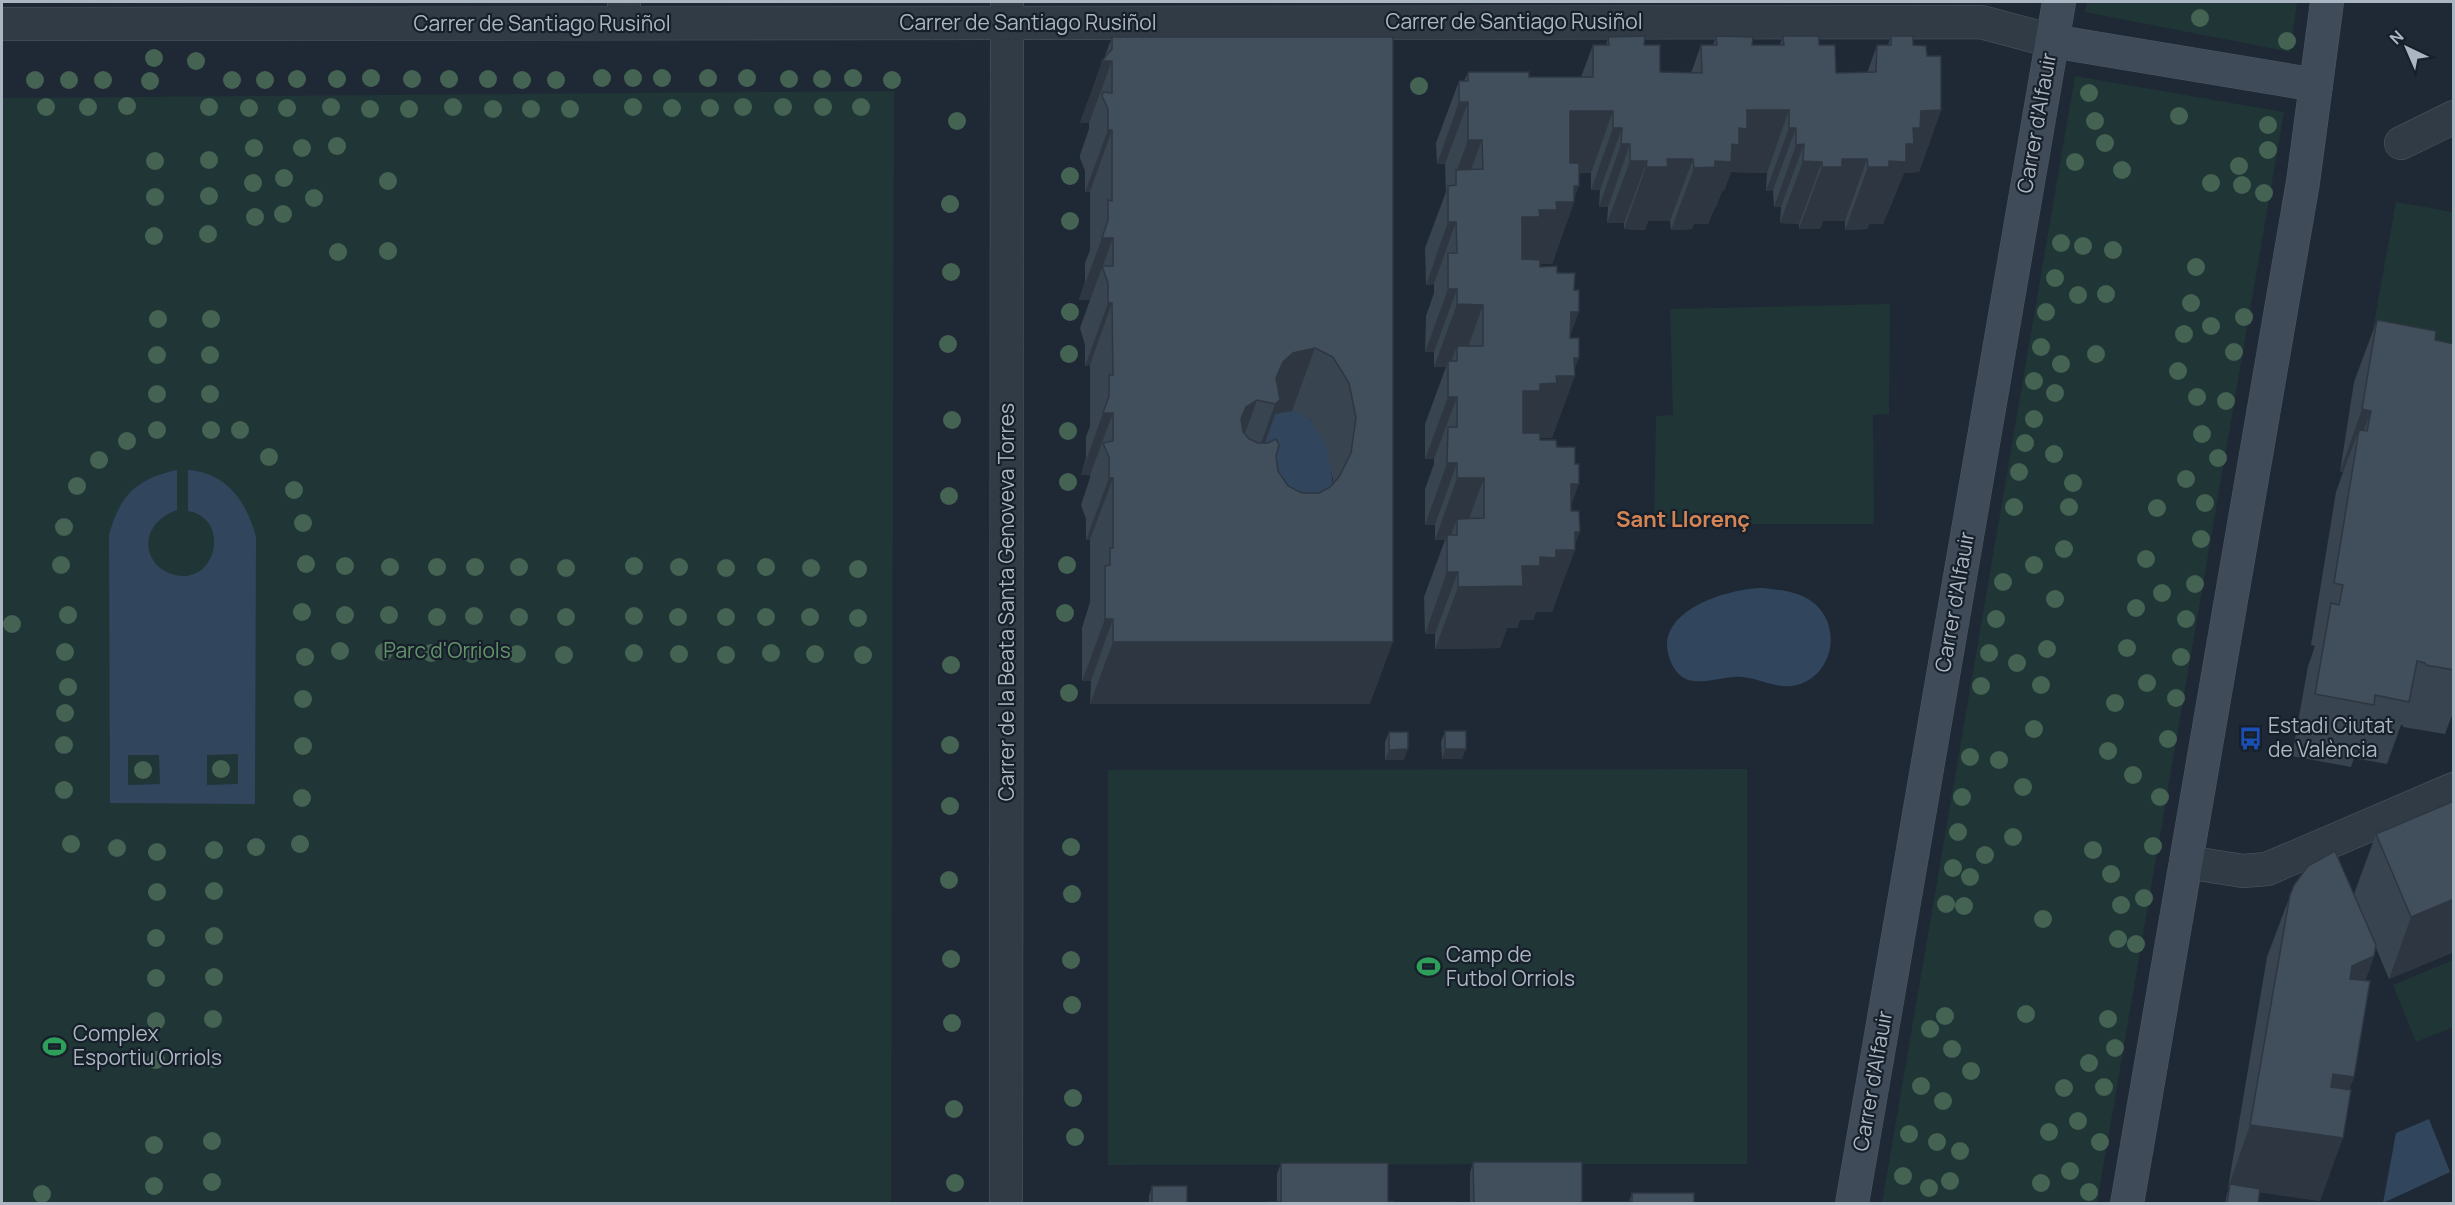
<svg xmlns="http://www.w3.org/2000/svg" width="2455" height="1205" font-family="Manrope,sans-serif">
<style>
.green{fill:#203536}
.water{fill:#31465d;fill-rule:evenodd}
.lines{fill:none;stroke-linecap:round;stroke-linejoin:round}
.minor-casing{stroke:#4f5964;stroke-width:34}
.tertiary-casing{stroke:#4f5964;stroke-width:34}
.secondary-casing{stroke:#4f5964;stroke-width:34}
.minor{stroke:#313b46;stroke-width:33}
.tertiary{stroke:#313b46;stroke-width:33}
.secondary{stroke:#3f4b59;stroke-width:33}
.tree{fill:#446353}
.wall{fill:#384450;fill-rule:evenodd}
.shaded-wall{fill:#2e3741}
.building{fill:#414f5d;stroke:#2e3741;stroke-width:1.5;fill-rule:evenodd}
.labels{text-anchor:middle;stroke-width:4.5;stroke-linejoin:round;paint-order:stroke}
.street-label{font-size:21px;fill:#abb6c3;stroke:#17202a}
.park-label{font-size:21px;fill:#63936b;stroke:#17202a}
.poi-label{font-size:21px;fill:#abb6c3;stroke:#17202a;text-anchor:start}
.neighbourhood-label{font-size:22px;font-weight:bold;fill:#d48455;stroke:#17202a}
</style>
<rect width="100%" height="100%" fill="#1e2935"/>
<g class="green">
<polygon points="2087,2 2297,2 2290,52 2085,12"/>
<polygon points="2075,76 2284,112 2097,1203 1882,1203"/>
<polygon points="894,91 891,1203 2,1203 2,98"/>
<polygon points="2396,202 2453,212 2453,393 2364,378"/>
<polygon points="1890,304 1889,414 1873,415 1874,524 1654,524 1656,416 1673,415 1670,309"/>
<polygon points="1747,769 1747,1164 1108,1165 1108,770"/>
<polygon points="2453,960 2453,1027 2416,1042 2393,985"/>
</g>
<g class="water">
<path d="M1287,410C1327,413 1334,466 1332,498L1218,481L1271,415Z"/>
<path d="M177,470V510C156,517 140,538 153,560C157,567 166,573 175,575C217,585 231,518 188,511V470C227,473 247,502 256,537L255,804L110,803L109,535C120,495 136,479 177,470ZM238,754V784L207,785V755ZM128,755H159L160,784L128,785Z"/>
<path d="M1763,588C1781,590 1801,592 1815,604C1842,628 1833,675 1797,685C1775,691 1756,675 1734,677C1708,679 1681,693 1669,657C1654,610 1730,588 1763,588Z"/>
<polygon points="2429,1119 2450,1172 2383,1203 2396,1133"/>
</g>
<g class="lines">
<defs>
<g id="minor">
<polyline points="624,23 624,2"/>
<polyline points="2401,143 2454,117"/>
<polyline points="2186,862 2243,871 2267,869 2454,789"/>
<polyline points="1006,1204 1007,2"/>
</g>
<polyline id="tertiary" points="2,24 1981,22 2052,41"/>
<g id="secondary">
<polyline points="2052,41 2316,85"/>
<polyline points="1852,1204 2059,2"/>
<polyline points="2127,1204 2303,182 2327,2"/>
</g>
</defs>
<use href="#minor" class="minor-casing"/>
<use href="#tertiary" class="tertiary-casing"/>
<use href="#secondary" class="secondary-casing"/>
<use href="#minor" class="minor"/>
<use href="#tertiary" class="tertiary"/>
<use href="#secondary" class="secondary"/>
</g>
<g class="tree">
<circle cx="2200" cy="18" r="9"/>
<circle cx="2287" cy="41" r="9"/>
<circle cx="154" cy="58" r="9"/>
<circle cx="196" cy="61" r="9"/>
<circle cx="371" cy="78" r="9"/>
<circle cx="602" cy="78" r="9"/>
<circle cx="633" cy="78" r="9"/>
<circle cx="662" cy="78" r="9"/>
<circle cx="708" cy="78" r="9"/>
<circle cx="747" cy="78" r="9"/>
<circle cx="853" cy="78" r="9"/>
<circle cx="297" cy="79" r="9"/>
<circle cx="337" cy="79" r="9"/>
<circle cx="412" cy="79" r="9"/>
<circle cx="449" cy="79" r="9"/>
<circle cx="488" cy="79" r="9"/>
<circle cx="789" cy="79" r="9"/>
<circle cx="822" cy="79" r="9"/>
<circle cx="35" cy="80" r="9"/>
<circle cx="69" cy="80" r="9"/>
<circle cx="103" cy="80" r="9"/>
<circle cx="232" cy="80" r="9"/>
<circle cx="265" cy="80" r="9"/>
<circle cx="522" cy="80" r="9"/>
<circle cx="556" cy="80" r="9"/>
<circle cx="892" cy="80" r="9"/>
<circle cx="150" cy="81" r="9"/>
<circle cx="1419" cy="86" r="9"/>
<circle cx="2089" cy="93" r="9"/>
<circle cx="127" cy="106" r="9"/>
<circle cx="46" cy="107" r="9"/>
<circle cx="88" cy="107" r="9"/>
<circle cx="209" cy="107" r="9"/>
<circle cx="331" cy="107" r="9"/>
<circle cx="453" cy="107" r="9"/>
<circle cx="633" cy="107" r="9"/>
<circle cx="743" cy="107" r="9"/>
<circle cx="783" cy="107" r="9"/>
<circle cx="823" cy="107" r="9"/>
<circle cx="861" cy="107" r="9"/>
<circle cx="249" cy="108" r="9"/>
<circle cx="287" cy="108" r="9"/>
<circle cx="672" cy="108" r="9"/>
<circle cx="710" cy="108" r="9"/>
<circle cx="370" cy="109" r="9"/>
<circle cx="409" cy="109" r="9"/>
<circle cx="493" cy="109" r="9"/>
<circle cx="531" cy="109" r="9"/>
<circle cx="570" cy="109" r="9"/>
<circle cx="2179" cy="116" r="9"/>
<circle cx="957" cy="121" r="9"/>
<circle cx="2095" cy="121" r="9"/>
<circle cx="2268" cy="125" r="9"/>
<circle cx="2105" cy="143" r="9"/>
<circle cx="337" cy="146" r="9"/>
<circle cx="254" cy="148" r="9"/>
<circle cx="302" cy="148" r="9"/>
<circle cx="2268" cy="150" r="9"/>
<circle cx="209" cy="160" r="9"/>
<circle cx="155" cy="161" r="9"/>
<circle cx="2075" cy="162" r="9"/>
<circle cx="2239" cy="166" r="9"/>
<circle cx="2122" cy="170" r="9"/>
<circle cx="1070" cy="176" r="9"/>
<circle cx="284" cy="178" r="9"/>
<circle cx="388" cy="181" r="9"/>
<circle cx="253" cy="183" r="9"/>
<circle cx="2211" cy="183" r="9"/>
<circle cx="2242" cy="185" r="9"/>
<circle cx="2264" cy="193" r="9"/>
<circle cx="209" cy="196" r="9"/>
<circle cx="155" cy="197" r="9"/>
<circle cx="314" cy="198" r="9"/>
<circle cx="950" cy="204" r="9"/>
<circle cx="283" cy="214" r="9"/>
<circle cx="255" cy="217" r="9"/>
<circle cx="1070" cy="221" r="9"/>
<circle cx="208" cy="234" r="9"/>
<circle cx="154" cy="236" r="9"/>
<circle cx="2061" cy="243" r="9"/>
<circle cx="2083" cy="246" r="9"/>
<circle cx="2113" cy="250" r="9"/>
<circle cx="388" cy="251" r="9"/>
<circle cx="338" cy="252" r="9"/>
<circle cx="2196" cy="267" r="9"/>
<circle cx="951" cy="272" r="9"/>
<circle cx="2055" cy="278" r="9"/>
<circle cx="2106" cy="294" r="9"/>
<circle cx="2078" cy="295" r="9"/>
<circle cx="2191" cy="303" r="9"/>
<circle cx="1070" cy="312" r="9"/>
<circle cx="2046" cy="312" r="9"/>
<circle cx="2244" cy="317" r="9"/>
<circle cx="158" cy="319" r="9"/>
<circle cx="211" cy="319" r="9"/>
<circle cx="2211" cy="326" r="9"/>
<circle cx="2184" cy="334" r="9"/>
<circle cx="948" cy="344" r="9"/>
<circle cx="2041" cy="347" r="9"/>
<circle cx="2234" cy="352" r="9"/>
<circle cx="1069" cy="354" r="9"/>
<circle cx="2096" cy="354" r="9"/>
<circle cx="157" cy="355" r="9"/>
<circle cx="210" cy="355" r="9"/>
<circle cx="2061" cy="364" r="9"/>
<circle cx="2178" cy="371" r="9"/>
<circle cx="2034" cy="381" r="9"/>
<circle cx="2055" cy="393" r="9"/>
<circle cx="157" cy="394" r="9"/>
<circle cx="210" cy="394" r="9"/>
<circle cx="2197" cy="397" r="9"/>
<circle cx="2226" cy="401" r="9"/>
<circle cx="2034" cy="419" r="9"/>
<circle cx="952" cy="420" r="9"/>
<circle cx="157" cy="430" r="9"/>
<circle cx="211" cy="430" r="9"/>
<circle cx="240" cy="430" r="9"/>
<circle cx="1068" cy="431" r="9"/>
<circle cx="2202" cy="434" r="9"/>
<circle cx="127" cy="441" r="9"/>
<circle cx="2025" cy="443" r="9"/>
<circle cx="2054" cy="454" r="9"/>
<circle cx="269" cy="457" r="9"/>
<circle cx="2218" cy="458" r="9"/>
<circle cx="99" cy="460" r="9"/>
<circle cx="2019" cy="472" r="9"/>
<circle cx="2186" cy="479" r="9"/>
<circle cx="1068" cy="482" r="9"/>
<circle cx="2073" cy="483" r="9"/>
<circle cx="77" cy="486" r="9"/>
<circle cx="294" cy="490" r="9"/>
<circle cx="949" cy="496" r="9"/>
<circle cx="2205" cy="503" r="9"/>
<circle cx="2014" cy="507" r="9"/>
<circle cx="2069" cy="507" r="9"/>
<circle cx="2157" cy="508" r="9"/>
<circle cx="303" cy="523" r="9"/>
<circle cx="64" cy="527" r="9"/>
<circle cx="2201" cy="539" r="9"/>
<circle cx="2064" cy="549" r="9"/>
<circle cx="2146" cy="559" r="9"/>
<circle cx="306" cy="564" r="9"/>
<circle cx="61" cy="565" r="9"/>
<circle cx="1067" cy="565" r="9"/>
<circle cx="2034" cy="565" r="9"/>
<circle cx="345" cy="566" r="9"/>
<circle cx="634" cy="566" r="9"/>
<circle cx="390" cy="567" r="9"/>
<circle cx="437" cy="567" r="9"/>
<circle cx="475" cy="567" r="9"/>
<circle cx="519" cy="567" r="9"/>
<circle cx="679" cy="567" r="9"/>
<circle cx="766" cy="567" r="9"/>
<circle cx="566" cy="568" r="9"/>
<circle cx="726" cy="568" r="9"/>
<circle cx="811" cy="568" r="9"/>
<circle cx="858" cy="569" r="9"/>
<circle cx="2003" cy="582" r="9"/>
<circle cx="2195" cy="584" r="9"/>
<circle cx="2162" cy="593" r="9"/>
<circle cx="2055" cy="599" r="9"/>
<circle cx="2136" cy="608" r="9"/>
<circle cx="302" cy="612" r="9"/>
<circle cx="1065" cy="613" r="9"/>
<circle cx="68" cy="615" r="9"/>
<circle cx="345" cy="615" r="9"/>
<circle cx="389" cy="615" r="9"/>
<circle cx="474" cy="616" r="9"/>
<circle cx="634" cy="616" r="9"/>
<circle cx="437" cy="617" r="9"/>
<circle cx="519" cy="617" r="9"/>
<circle cx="566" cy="617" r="9"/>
<circle cx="678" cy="617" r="9"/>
<circle cx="726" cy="617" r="9"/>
<circle cx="766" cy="617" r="9"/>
<circle cx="810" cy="617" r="9"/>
<circle cx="858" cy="618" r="9"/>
<circle cx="1996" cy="619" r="9"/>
<circle cx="2186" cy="619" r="9"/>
<circle cx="12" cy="624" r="9"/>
<circle cx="2127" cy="648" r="9"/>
<circle cx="2047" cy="649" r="9"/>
<circle cx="340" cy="651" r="9"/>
<circle cx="65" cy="652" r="9"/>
<circle cx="384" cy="652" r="9"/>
<circle cx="431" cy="653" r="9"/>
<circle cx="634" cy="653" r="9"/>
<circle cx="771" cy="653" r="9"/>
<circle cx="1989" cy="653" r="9"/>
<circle cx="472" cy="654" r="9"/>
<circle cx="517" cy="654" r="9"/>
<circle cx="679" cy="654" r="9"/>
<circle cx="815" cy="654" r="9"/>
<circle cx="564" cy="655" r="9"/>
<circle cx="726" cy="655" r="9"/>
<circle cx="863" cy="655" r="9"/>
<circle cx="305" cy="657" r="9"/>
<circle cx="2181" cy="657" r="9"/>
<circle cx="2017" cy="663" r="9"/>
<circle cx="951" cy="665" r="9"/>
<circle cx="2147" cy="683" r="9"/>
<circle cx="2041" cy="685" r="9"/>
<circle cx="1981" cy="686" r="9"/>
<circle cx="68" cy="687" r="9"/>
<circle cx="1069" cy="693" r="9"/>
<circle cx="2176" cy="698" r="9"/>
<circle cx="303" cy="699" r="9"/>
<circle cx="2115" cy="703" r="9"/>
<circle cx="65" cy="713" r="9"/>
<circle cx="2034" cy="729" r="9"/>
<circle cx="2168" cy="739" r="9"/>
<circle cx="64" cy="745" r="9"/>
<circle cx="950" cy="745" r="9"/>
<circle cx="303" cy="746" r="9"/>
<circle cx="2108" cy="751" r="9"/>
<circle cx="1970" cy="757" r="9"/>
<circle cx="1999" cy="760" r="9"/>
<circle cx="221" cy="769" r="9"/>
<circle cx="143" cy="770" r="9"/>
<circle cx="2133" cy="775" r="9"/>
<circle cx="2023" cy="787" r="9"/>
<circle cx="64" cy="790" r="9"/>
<circle cx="1962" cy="797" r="9"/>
<circle cx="2160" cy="797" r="9"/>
<circle cx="302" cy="798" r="9"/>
<circle cx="950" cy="806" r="9"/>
<circle cx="1958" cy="832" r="9"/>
<circle cx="2013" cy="837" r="9"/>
<circle cx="71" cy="844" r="9"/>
<circle cx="300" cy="844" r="9"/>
<circle cx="2153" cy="846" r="9"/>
<circle cx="256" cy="847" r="9"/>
<circle cx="1071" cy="847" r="9"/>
<circle cx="117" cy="848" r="9"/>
<circle cx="214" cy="850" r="9"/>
<circle cx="2093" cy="850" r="9"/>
<circle cx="157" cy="852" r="9"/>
<circle cx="1985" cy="855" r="9"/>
<circle cx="1953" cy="868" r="9"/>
<circle cx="2111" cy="874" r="9"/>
<circle cx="1970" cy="877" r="9"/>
<circle cx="949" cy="880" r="9"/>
<circle cx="214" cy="891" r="9"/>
<circle cx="157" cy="892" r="9"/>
<circle cx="1072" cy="894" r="9"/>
<circle cx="2144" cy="898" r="9"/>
<circle cx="1946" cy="904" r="9"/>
<circle cx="2121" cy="905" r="9"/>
<circle cx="1964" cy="906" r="9"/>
<circle cx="2043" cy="919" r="9"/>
<circle cx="214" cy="936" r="9"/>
<circle cx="156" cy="938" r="9"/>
<circle cx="2118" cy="939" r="9"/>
<circle cx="2136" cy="944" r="9"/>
<circle cx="951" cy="959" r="9"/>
<circle cx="1071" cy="960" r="9"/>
<circle cx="214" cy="977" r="9"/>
<circle cx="156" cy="978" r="9"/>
<circle cx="1072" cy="1005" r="9"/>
<circle cx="2026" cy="1014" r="9"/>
<circle cx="1945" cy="1016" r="9"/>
<circle cx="213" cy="1019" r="9"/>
<circle cx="2108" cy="1019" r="9"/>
<circle cx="156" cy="1021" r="9"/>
<circle cx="952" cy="1023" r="9"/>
<circle cx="1930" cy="1029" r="9"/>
<circle cx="2115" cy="1048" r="9"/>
<circle cx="1952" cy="1049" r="9"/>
<circle cx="213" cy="1059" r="9"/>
<circle cx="156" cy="1060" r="9"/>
<circle cx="2089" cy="1063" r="9"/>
<circle cx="1971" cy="1071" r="9"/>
<circle cx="1921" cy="1086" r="9"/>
<circle cx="2104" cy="1087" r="9"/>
<circle cx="2064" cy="1088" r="9"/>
<circle cx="1073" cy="1098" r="9"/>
<circle cx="1943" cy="1101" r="9"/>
<circle cx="954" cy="1109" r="9"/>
<circle cx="2078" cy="1121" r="9"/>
<circle cx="2049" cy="1132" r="9"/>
<circle cx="1909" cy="1134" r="9"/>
<circle cx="1075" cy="1137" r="9"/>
<circle cx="212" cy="1141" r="9"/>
<circle cx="1937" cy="1142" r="9"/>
<circle cx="2100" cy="1142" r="9"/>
<circle cx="154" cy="1145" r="9"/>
<circle cx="1960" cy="1151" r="9"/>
<circle cx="2070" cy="1171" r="9"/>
<circle cx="1903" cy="1176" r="9"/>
<circle cx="1950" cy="1181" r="9"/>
<circle cx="212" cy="1182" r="9"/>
<circle cx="955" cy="1183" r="9"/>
<circle cx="2041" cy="1183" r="9"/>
<circle cx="154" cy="1186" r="9"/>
<circle cx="1929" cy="1188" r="9"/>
<circle cx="2089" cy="1192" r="9"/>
<circle cx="42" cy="1194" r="9"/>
</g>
<g class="wall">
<polygon points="1716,36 1752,45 1780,45 1783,36 1819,45 1836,73 1867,73 1877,45 1888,45 1891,36 1913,45 1927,56 1941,110 1919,172 1904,173 1883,224 1869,224 1867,229 1845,230 1845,221 1823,221 1820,229 1799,229 1799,224 1780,223 1781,207 1774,207 1773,190 1766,191 1767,173 1731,172 1724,191 1722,191 1716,207 1715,207 1708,224 1694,224 1692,229 1671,230 1670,221 1648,221 1645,230 1624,229 1624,223 1607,223 1608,207 1599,207 1600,190 1591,190 1591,173 1579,173 1574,202 1552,264 1540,264 1540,267 1557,273 1570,335 1575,370 1552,438 1540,438 1540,440 1557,447 1571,505 1575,545 1552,612 1536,612 1533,620 1520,620 1517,628 1507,628 1500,648 1435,649 1435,634 1425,634 1424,597 1445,540 1435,540 1435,525 1425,525 1425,489 1434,464 1434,459 1425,459 1425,424 1446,367 1434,367 1434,352 1425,352 1426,316 1434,293 1434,284 1426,285 1425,248 1446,192 1445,164 1437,164 1436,143 1459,81 1464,81 1468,72 1529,77 1581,77 1593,45 1606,45 1608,37 1644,45 1660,72 1691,73 1701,45 1713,45"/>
<path d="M1112,37H1393L1370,704H1090L1091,681H1082V628L1090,602V540H1086V519L1081,505L1090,478V475H1081L1086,458V437L1090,426V365L1085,366V345L1080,328L1090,300H1079L1085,282V263L1090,250V192H1085V171L1080,158V155L1089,129V123H1080ZM1292,411L1310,419L1326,446L1333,480L1332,484L1330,487L1319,493H1302L1288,486L1278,471L1265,443L1275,414Z"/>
<polygon points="2377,320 2435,340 2454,344 2454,710 2445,734 2403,727 2403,725 2401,725 2387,764 2354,758 2351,767 2292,756 2308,666 2315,646 2311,645 2336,492 2343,472 2340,472 2354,382"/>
<polygon points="1445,731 1462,759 1442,759 1441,742"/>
<polygon points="1389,732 1404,760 1385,760 1385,742"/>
<polygon points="2454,801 2454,952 2389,979 2376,948 2374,956 2365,981 2354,1077 2349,1089 2320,1201 2260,1192 2258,1203 2225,1203 2227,1194 2229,1188 2228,1188 2267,957 2294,885 2354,894 2376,834"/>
<polygon points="1473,1162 1582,1202 1629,1202 1632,1193 1694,1203 1470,1203 1470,1173"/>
<polygon points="1281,1163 1388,1201 1394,1203 1268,1203 1269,1202 1277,1202 1277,1174"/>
<polygon points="1152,1186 1187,1203 1256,1203 1149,1203 1149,1196"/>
</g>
<g class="shaded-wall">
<polygon points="1102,61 1112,61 1089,123 1080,123"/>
<polygon points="1459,102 1468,102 1445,164 1437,164"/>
<polygon points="1747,110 1789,110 1767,173 1731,172 1724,191 1722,191 1716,207 1715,207 1708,224 1694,224 1692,229 1671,230 1694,168 1715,161 1732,144"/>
<polygon points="1941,110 1919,172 1904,173 1883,224 1869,224 1867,229 1845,230 1868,167 1889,161 1913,128 1921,111"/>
<polygon points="1570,111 1613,111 1591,173 1547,174"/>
<polygon points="1613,128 1622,128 1600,190 1591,190"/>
<polygon points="1789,128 1796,128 1773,190 1766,191"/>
<polygon points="1108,130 1112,130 1090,192 1085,192"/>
<polygon points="1468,140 1482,140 1459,202 1456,185 1456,173"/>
<polygon points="1621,144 1630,144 1608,207 1599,207"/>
<polygon points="1804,144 1781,207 1774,207 1796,145"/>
<polygon points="1667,159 1693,159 1670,221 1648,221 1645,230 1624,229 1646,167"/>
<polygon points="1842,159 1867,159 1845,221 1823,221 1820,229 1799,229 1822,167"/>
<polygon points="1630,161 1647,161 1624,223 1607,223"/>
<polygon points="1803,161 1822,162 1799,224 1780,223"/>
<polygon points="1574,186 1579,186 1573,202 1574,202 1552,264 1537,264 1520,272 1522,217 1556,202"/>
<polygon points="1448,222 1456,222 1434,284 1426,285"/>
<polygon points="1102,238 1113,238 1090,300 1079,300"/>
<polygon points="1448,289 1457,289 1434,352 1425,352"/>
<polygon points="1108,303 1112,303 1090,365 1085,366"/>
<polygon points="1457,304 1483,305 1461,367 1457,361 1457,346 1449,367 1448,361 1446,367 1434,367"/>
<polygon points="1571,312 1579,312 1556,374"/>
<polygon points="1315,348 1292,411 1275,414 1258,463 1253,466 1275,404 1276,378 1283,362 1293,353"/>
<polygon points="1574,358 1579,358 1572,376 1575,376 1552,438 1537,438 1520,446 1523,391 1556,376"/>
<polygon points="1448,397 1457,397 1434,459 1425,459"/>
<polygon points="1257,400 1234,463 1241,419 1246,407"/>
<polygon points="2362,409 2371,411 2355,454 2359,430 2343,472 2340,472"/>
<polygon points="1103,413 1113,413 1090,475 1081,475"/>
<polygon points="1447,463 1457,463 1435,525 1425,525"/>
<polygon points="1109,478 1113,478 1090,540 1086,540"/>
<polygon points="1457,478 1484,478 1461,540 1457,535 1457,519 1449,540 1447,535 1445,540 1435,540"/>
<polygon points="1571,484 1579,484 1556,546"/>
<polygon points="1575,532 1580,532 1573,550 1575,550 1552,612 1536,612 1533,620 1520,620 1517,628 1507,628 1500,648 1435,649 1458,587 1540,557 1556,550"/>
<polygon points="1447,572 1458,572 1435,634 1425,634"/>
<polygon points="1105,619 1113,619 1091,681 1082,681"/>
<polygon points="1113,642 1393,642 1370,704 1090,704"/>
<polygon points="1408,749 1404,760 1385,760 1389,750"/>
<polygon points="1445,749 1466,749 1462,759 1442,759"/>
<polygon points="2454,899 2454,952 2389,979 2411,917"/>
<polygon points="2374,956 2352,1018 2330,1028 2352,966"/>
<polygon points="2333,1074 2354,1077 2332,1137 2343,1138 2320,1201 2230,1188 2230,1184 2229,1188 2228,1188 2250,1125"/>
</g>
<g class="building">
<polygon points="1645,36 1644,45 1660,45 1660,72 1702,73 1701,45 1717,45 1716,36 1753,37 1752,45 1784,45 1783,36 1819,36 1819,45 1835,45 1836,73 1876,72 1877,45 1891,45 1891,36 1913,36 1913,45 1926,46 1927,56 1941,56 1941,110 1921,111 1920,128 1913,128 1914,144 1906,144 1906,162 1889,161 1889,167 1868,167 1867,159 1842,159 1842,167 1822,167 1822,162 1803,161 1804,144 1796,145 1796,128 1789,128 1789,110 1747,110 1747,129 1739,128 1739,145 1732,144 1731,162 1715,161 1715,167 1694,168 1693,159 1667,159 1668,167 1646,167 1647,161 1630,161 1630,144 1621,144 1622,128 1613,128 1613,111 1570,111 1570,163 1579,163 1579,186 1574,186 1574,202 1556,202 1557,210 1539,210 1540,217 1522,217 1522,259 1540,260 1540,267 1557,266 1557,273 1575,273 1574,290 1579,290 1579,312 1571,312 1570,338 1579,338 1579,358 1574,358 1575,376 1556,376 1557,383 1540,384 1540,391 1523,391 1523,433 1540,433 1540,440 1556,440 1557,447 1575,447 1575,464 1579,464 1579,484 1571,484 1571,511 1579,511 1580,532 1575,532 1575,550 1556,550 1556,558 1540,557 1540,566 1522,566 1523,586 1458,587 1458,572 1447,572 1447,535 1457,535 1457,519 1484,518 1484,478 1457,478 1457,463 1447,463 1448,427 1457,427 1457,397 1448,397 1448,361 1457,361 1457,346 1483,346 1483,305 1457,304 1457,289 1448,289 1448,253 1457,253 1456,222 1448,222 1448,186 1456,185 1456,170 1483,169 1482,140 1468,140 1468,102 1459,102 1459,81 1468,81 1468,72 1529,72 1529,77 1593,77 1593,45 1609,45 1608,37"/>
<path d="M1112,37H1393V642H1113V619H1105V566L1110,565V548H1113V478H1109V457L1103,443L1113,441V413H1103L1109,396V375H1113L1112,303H1108V283L1102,266H1113V238H1102L1108,220V200L1112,201V130H1108V109L1102,96L1103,92L1112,93V61H1102L1112,49ZM1315,348L1333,357L1349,383L1356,418L1351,453L1339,477L1330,487L1319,493H1302L1288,486L1278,471L1276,456L1279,445L1276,439L1268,443H1258L1249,439L1243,432L1241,419L1246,407L1257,400L1275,404L1280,400L1276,378L1283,362L1293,353Z"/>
<polygon points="2377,320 2436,331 2435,340 2454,344 2454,670 2426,665 2425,663 2417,661 2409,702 2375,695 2374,705 2315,694 2331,603 2339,605 2343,585 2334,583 2359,430 2367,431 2371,411 2362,409"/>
<rect x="1445" y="731" width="21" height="18"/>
<polygon points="1389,732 1408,732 1408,749 1389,750"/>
<polygon points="2454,801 2454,899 2411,917 2376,834"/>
<polygon points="2335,851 2376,945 2374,956 2352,966 2350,979 2370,981 2354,1077 2333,1074 2331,1087 2351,1090 2343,1138 2250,1125 2290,895 2294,885 2308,866"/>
<polygon points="1473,1162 1582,1162 1582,1202 1632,1202 1632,1193 1694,1193 1694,1203 1441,1203 1441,1202 1474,1203"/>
<polygon points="1281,1163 1388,1163 1388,1201 1394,1202 1394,1203 1269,1203 1269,1202 1281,1202"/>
<polygon points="2230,1184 2260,1189 2258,1203 2227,1203"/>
<polygon points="1152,1186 1187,1186 1187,1203 1256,1203 1152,1203"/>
</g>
<defs>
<symbol id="bus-bare" viewBox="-9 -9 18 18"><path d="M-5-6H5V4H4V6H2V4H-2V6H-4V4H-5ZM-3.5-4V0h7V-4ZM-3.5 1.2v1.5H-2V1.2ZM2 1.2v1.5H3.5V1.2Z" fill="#1a4fb4" stroke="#17202a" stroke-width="2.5" paint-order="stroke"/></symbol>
<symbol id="stadium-bare" viewBox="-9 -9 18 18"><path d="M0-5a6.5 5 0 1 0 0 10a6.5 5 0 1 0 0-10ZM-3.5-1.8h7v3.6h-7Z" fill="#2e9e5b" stroke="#17202a" stroke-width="2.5" paint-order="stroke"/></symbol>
</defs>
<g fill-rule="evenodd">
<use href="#bus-bare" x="2234" y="722" width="33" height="33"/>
<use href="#stadium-bare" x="1412" y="950" width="33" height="33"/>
<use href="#stadium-bare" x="38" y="1030" width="33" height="33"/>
</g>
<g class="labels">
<g class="street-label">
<text x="1514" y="29">Carrer de Santiago Rusiñol</text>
<text x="1028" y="30">Carrer de Santiago Rusiñol</text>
<text x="542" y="31">Carrer de Santiago Rusiñol</text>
<text transform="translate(2037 123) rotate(-80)" y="7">Carrer d'Alfauir</text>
<text transform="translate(1007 602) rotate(-90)" y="7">Carrer de la Beata Santa Genoveva Torres</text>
<text transform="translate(1955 602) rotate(-80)" y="7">Carrer d'Alfauir</text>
<text transform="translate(1873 1081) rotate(-80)" y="7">Carrer d'Alfauir</text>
</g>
<g class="park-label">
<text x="447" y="658">Parc d'Orriols</text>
</g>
<g class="poi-label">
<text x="2268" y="733">Estadi Ciutat<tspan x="2268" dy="24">de València</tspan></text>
<text x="1446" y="962">Camp de<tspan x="1446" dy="24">Futbol Orriols</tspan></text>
<text x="73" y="1041">Complex<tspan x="73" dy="24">Esportiu Orriols</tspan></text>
</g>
<g class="neighbourhood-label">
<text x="1683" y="527">Sant Llorenç</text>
</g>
</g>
<rect width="2455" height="1205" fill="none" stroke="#abb6c3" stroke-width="6"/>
<g transform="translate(2407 48) rotate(316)" stroke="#17202a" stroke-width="4.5" paint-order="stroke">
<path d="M0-4.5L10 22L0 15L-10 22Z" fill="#abb6c3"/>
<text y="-9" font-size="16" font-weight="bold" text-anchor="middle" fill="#abb6c3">N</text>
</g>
</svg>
